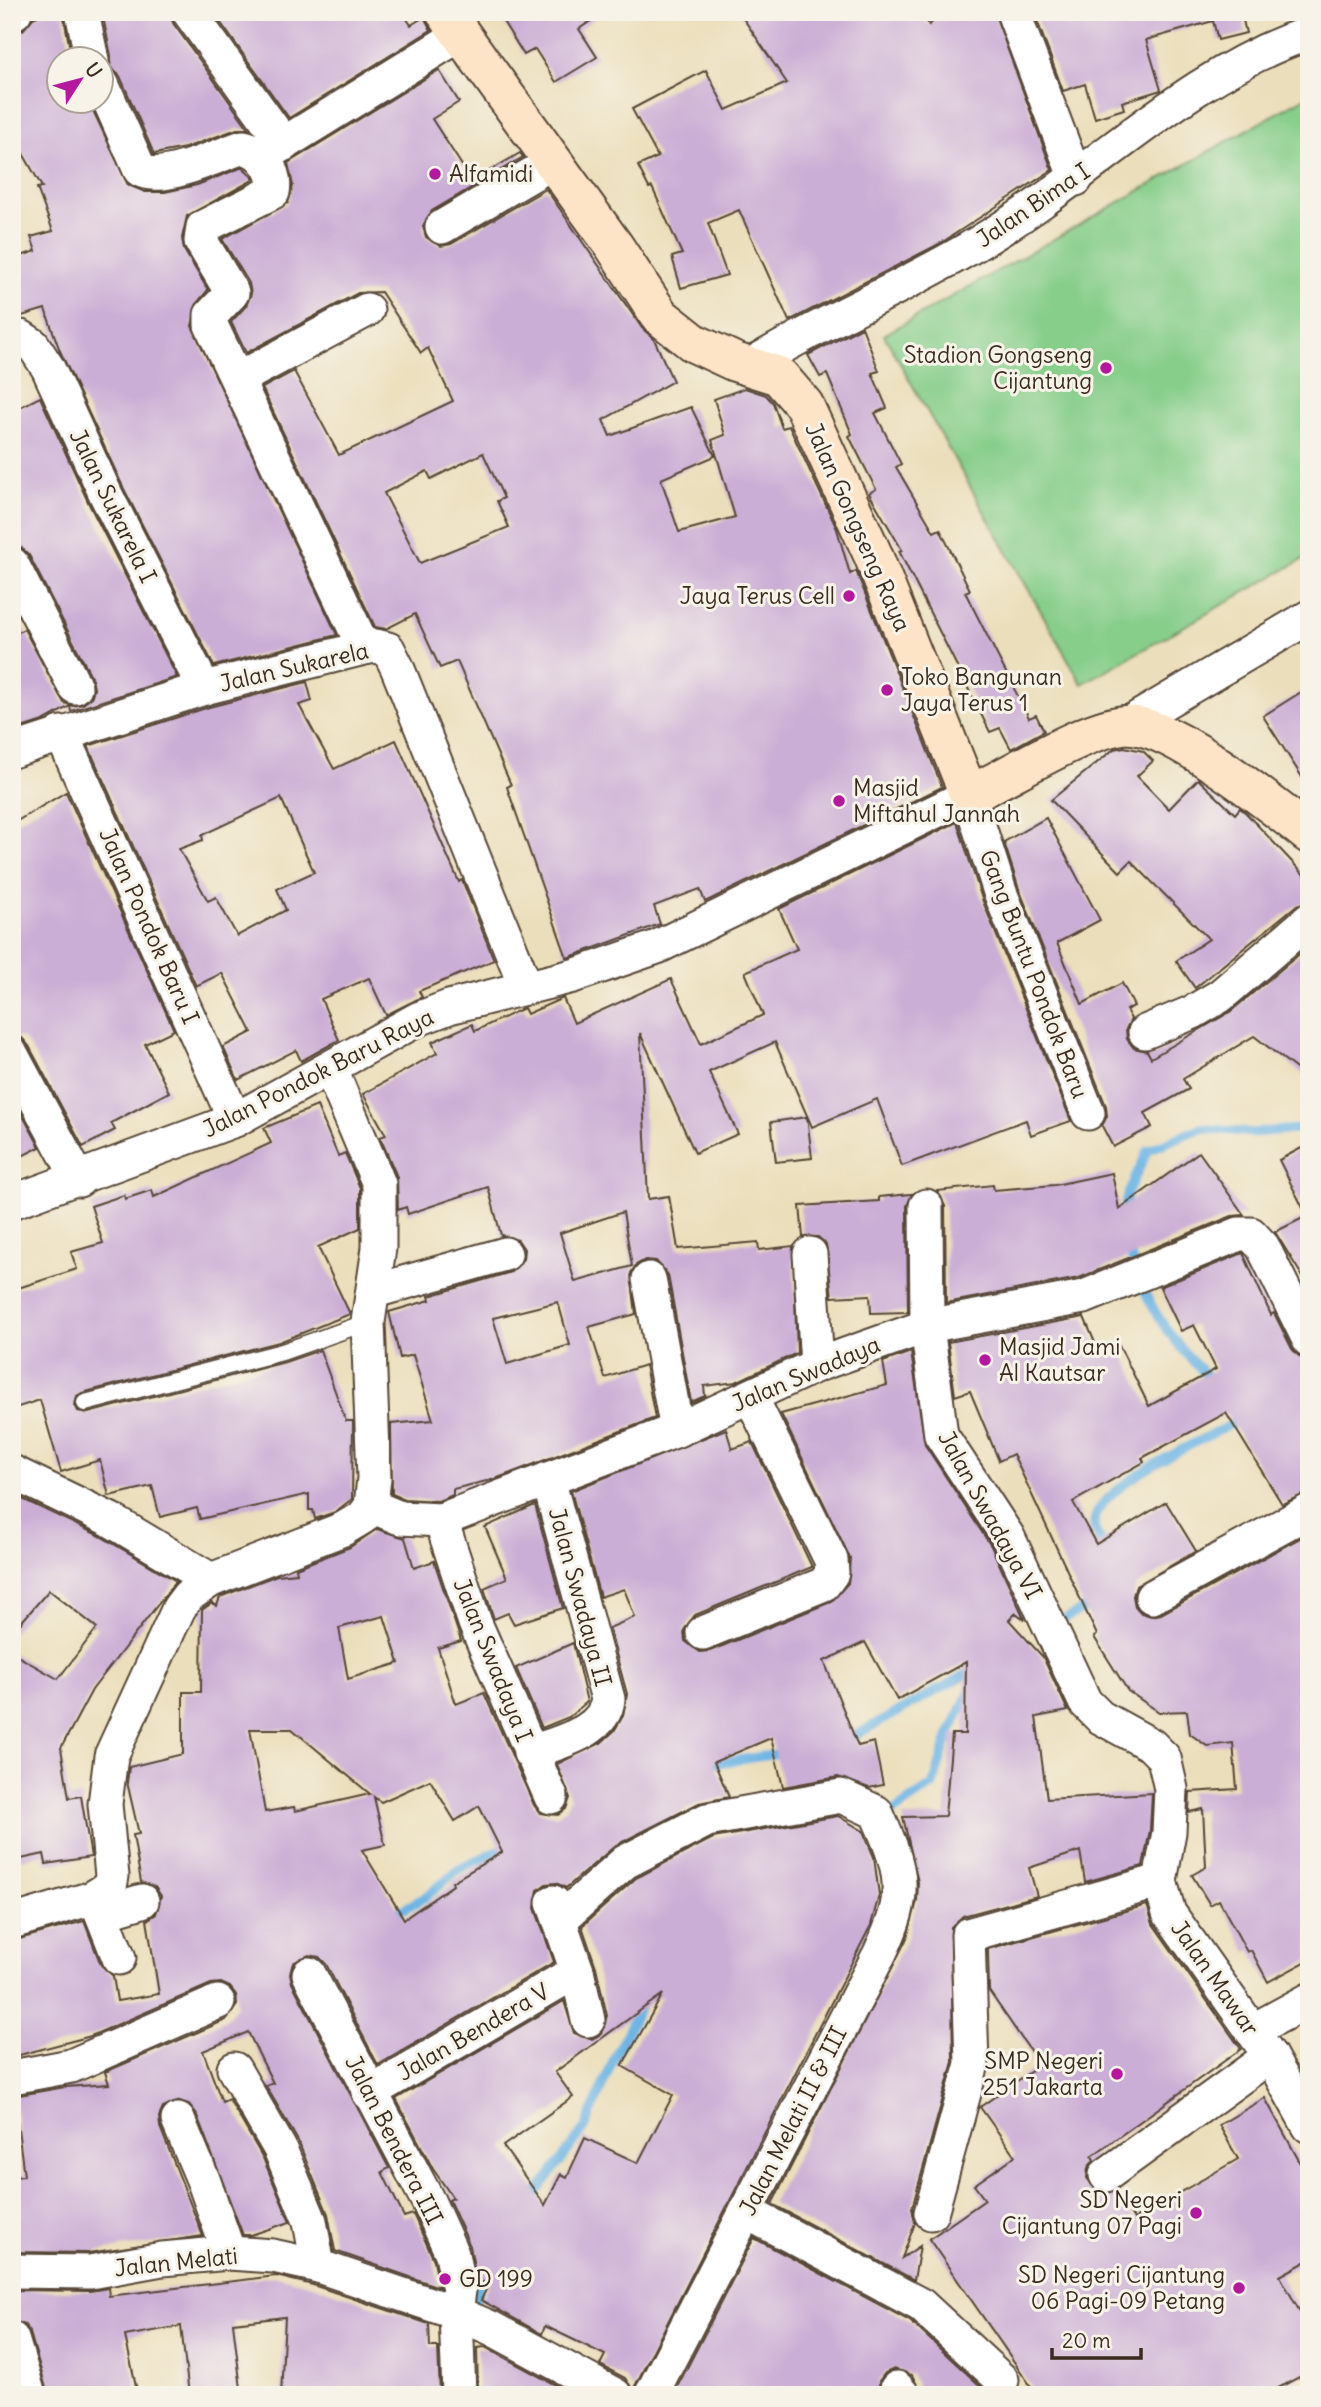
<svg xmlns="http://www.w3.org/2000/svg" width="1321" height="2407" font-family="Delius,sans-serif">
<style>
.green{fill:#86ce8a;stroke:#607c54;stroke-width:2}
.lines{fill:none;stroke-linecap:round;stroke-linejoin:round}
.stream{stroke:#6db5e5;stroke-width:9}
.building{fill:#cbaed5;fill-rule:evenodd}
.lane-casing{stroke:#554535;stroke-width:19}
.street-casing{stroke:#554535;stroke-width:37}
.secondary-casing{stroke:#554535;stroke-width:42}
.lane{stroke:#fff;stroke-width:16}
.street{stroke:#fff;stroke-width:33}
.secondary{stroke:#fee4c6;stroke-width:38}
.poi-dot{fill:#b5179e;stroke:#f7f3e8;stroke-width:2.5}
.labels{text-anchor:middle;stroke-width:6;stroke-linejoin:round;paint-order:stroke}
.poi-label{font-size:23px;fill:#3b2a1e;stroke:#f7f3e8;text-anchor:start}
.street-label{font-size:23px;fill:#3b2a1e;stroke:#f7f3e8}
</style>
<rect width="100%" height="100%" fill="#f7f3e8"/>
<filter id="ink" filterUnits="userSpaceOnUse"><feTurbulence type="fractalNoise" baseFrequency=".0143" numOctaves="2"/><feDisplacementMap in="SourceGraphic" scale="14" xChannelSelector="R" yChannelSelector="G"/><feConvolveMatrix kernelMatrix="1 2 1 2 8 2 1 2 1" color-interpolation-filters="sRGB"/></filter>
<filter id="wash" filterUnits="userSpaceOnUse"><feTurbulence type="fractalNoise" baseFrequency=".00686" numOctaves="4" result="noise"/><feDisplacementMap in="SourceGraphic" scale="28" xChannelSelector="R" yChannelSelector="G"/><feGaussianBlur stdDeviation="1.57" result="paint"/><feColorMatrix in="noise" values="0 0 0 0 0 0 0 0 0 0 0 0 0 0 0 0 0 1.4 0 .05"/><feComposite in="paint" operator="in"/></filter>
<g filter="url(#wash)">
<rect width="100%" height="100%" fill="#ebdeba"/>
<polygon class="green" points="1309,95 1309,556 1082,684 884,335"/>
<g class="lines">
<g class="stream">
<polyline points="1123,1213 1128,1192 1148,1150 1201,1128 1252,1133 1309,1128"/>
<path d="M1129,1248C1141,1300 1175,1346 1213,1382"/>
<path d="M1105,1549C1102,1542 1094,1532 1094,1524C1091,1489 1207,1437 1236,1422V1416"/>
<polyline points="1055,1624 1093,1604"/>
<polyline points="845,1741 974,1670"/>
<polyline points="705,1765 784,1753"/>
<polyline points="884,1818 933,1785 948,1737 970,1690"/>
<polyline points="389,1917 427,1896 459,1869 511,1844"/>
<polyline points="530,2202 585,2128 614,2058 642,2002"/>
<polyline points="473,2313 478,2286 485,2273"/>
</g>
</g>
<g id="blocks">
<g class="building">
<polygon points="46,12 63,12 72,60 60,60 60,102 89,102 128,185 145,192 165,192 197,185 243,167 253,178 253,180 187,216 182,238 184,250 208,290 197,303 192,326 337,635 214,666 123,487 60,351 45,309 12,319 12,259 36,251 31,237 53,231 37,188 42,187 12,134 12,33 23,30 33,18"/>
<polygon points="102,12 170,12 173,23 249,129 237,129 185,148 154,154 120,76 110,67 111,56"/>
<polygon points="213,12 402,12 411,25 424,17 431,30 289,118"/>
<polygon points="497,12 604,12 579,29 597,57 556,82 535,49 524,55"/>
<polygon points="739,12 919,12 929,25 944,12 994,12 1052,170 941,243 789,321 739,210 708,223 727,275 681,288 672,257 682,254 652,187 649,188 638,166 658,157 632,109 706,70 726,110 787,83"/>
<polygon points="1034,12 1241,12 1246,33 1218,40 1213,21 1146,40 1161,90 1122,102 1124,109 1095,118 1085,84 1063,91"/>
<path d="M439,70L459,102L432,119L472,181L520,153L523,157L432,211L423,226L426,237L441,246L451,244L546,189L642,328L654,339L673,381L603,420L610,436L691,407L715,456L661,479L679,532L735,517L712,440L725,435L714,399L745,388L766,395L773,403L782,428L789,426L837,529L850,574L856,571L942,787L705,902L700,889L654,906L660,924L567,958L507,787L511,785L457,661L440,668L415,614L386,629L375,627L262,388L294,371L339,455L453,401L428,348L421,353L381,292L358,293L246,353L231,322L246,306L251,294L249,283L222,239L288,203L293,186L288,163ZM483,453L504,498L497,501L509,527L420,563L384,493L427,471L431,479Z"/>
<polygon points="862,327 879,371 872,373 887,408 875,413 901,464 896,467 934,532 940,529 970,590 965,592 1029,718 1036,715 1044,731 1011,749 1000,728 990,732 899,551 902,550 869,493 876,489 849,436 852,434 827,374 820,377 808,355"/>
<polygon points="40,397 89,504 177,677 71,711 70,706 43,721 12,731 12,635 24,629 64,703 73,706 83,704 91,698 94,689 92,678 29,555 22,548 12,545 12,411"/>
<path d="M307,682L312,701L299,705L334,769L396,740L459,882L462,880L494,960L419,991L422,997L386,1015L369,978L321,999L339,1040L301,1061L296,1050L238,1080L223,1047L252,1032L222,973L196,986L88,746L209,707ZM281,798L314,872L277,889L286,910L237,936L216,897L208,901L179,849L203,840L202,835Z"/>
<polygon points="1309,687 1309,788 1263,716"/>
<polygon points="1124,747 1143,751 1153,761 1137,776 1169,809 1198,779 1235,814 1240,808 1246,813 1309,880 1309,901 1297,905 1195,988 1176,961 1209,939 1131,861 1120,872 1051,800 1114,749"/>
<polygon points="66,792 174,1030 145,1044 169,1092 111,1123 115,1130 83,1147 29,1046 22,1038 12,1036 12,824"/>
<polygon points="1046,818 1100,920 1057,943 1082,1004 1122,983 1134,1006 1126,1010 1131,1019 1126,1029 1127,1039 1134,1048 1147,1051 1151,1058 1230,1012 1309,946 1309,1079 1254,1036 1183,1079 1189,1089 1145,1113 1152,1127 1113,1147 1102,1126 1107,1116 1106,1106 1018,886 1004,842"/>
<path d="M957,822L982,899L1071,1121L1031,1135L1026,1120L902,1166L877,1099L812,1127L775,1042L709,1072L738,1134L695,1153L640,1033L648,1199L669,1196L678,1249L758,1242L759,1250L793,1246L797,1353L736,1382L704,1386L705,1396L691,1402L668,1275L656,1261L645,1260L636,1265L631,1273L636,1314L589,1327L605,1378L645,1365L655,1418L495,1479L453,1489V1495L438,1501L404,1499L392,1494L391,1424L433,1420L413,1355L400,1358L389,1312L430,1300L429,1296L511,1272L523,1259L524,1249L518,1240L501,1235L488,1187L408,1214L406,1207L398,1210L397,1177L380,1137L386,1135L363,1094L437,1053L432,1042L472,1024L475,1031L524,1008L527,1014L563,998L574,1023L671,979L701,1044L763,1015L745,972L797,949L779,909ZM623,1212L632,1266L575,1282L560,1233ZM558,1302L570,1345L507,1364L493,1318Z"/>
<polygon points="12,1096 40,1147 12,1161"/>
<polygon points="317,1106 338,1156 345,1153 360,1188 360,1228 318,1247 350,1314 279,1342 82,1393 77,1396 75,1405 78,1411 88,1413 285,1362 320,1350 346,1421 353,1421 352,1499 335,1512 315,1519 313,1510 309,1510 309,1494 200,1519 197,1508 160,1517 152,1486 109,1496 100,1460 61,1472 40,1400 12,1409 12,1290 77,1269 71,1252 103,1243 91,1206 124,1195 125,1199 152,1190 154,1197 271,1143 264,1128"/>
<polygon points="807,1117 812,1158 776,1162 771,1122"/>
<polygon points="1309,1144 1309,1287 1275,1232 1307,1216 1279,1160"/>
<polygon points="1199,1152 1244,1215 1232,1216 1079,1278 946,1303 945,1206 937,1191 993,1185 994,1190 1055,1185 1112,1173 1119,1209"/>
<polygon points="912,1194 907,1206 908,1312 871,1313 870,1295 832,1297 826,1244 818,1237 803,1237 800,1206 879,1201 879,1197"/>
<polygon points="1243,1253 1271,1315 1274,1313 1292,1349 1299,1356 1309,1359 1309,1492 1282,1504 1226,1413 1142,1458 1144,1462 1073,1502 1096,1544 1166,1502 1196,1551 1136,1586 1133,1596 1135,1606 1141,1613 1151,1616 1161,1614 1309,1533 1309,1960 1268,1982 1251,1950 1247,1952 1219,1900 1210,1905 1192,1875 1206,1867 1203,1809 1189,1812 1190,1792 1237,1789 1233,1743 1207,1746 1190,1734 1187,1711 1159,1712 1128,1691 1094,1637 1097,1635 1013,1454 999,1461 970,1391 955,1396 948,1342 1084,1317 1099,1352 1118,1343 1149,1406 1216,1369 1194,1325 1181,1331 1160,1287"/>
<path d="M911,1352L925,1445L991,1546L1025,1620L1016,1613L1009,1620L1043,1657L1068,1711L1036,1717L1047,1799L1152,1793L1150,1830L1143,1866L1085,1882L1080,1851L1029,1868L1037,1896L963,1916L951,1927L953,2062L912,2208L915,2223L902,2258L920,2246L914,2280L772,2204L907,1938L917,1901L918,1882L903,1817L945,1816L952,1734H965L966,1662L897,1700L865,1642L824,1661L858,1746L874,1742L883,1785L869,1788L838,1777L783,1787L771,1738L714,1762L729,1797L699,1803L616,1845L566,1888L556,1883L546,1884L538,1890L535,1908L554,1962L378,2065L326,1964L319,1957L309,1955L293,1963L290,1973L292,1983L389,2168L382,2172L404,2217L413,2214L434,2260L439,2287L335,2251L328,2214L298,2141L266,2086L273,2083L248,2032L203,2051L222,2102L229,2099L263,2158L290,2222L251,2235H243L196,2113L189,2104L180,2101L163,2108L159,2117L160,2127L203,2236L88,2253L12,2252V2177L24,2176L14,2096L65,2087L109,2084L105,2072L226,2020L237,2005L236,1995L230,1987L221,1983L211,1984L91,2036L12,2057V1941L84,1921L101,1965L113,1976L117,2001L159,1994L147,1920L156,1914L161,1896L155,1887L141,1882L133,1835L139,1834L127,1782L129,1767L183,1754V1692H201L202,1610L212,1603L217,1606L220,1597L277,1575L297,1573L296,1568L350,1547L377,1529L405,1538L414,1568L434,1561L461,1641L438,1648L456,1704L484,1693L534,1805L540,1813L558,1815L566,1809L570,1798L557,1764L601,1743L614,1731L623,1716L627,1694L609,1628L635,1617L624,1589L600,1597L571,1491L726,1429L732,1449L752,1442L812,1567L695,1615L684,1630L685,1641L700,1652L710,1651L831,1602L848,1583L850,1558L781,1414L887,1385L883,1362ZM384,1616L399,1663L348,1679L339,1628ZM250,1729H292L370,1794L295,1811L294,1807L265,1812ZM430,1780L455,1821L479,1806L502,1852L452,1882L453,1885L404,1919L362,1850L385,1845L374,1797L381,1802Z"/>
<polygon points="12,1494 102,1537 176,1581 92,1690 61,1748 69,1798 81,1796 91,1857 46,1864 44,1854 12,1861 12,1653 58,1679 97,1628 49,1590 12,1633"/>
<polygon points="535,1505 563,1608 514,1624 508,1613 494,1619 484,1588 507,1578 485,1527"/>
<polygon points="573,1643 587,1702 569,1717 542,1728 516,1668"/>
<path d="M838,1816L863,1831L874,1857L879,1895L871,1925L633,2390L625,2378L600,2365L605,2355L545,2326L542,2334L481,2300L490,2281L477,2283L470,2246L449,2200L453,2198L433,2169L396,2099L564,2001L574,2033L592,2039L601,2034L607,2016L596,1967L582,1926L636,1878L713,1838ZM663,1994L622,2066L673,2095L638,2163L585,2138L567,2177L561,2174L545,2205L503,2146L573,2097L555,2072Z"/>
<polygon points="1147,1905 1153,1924 1241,2049 1092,2156 1094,2160 1088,2168 1087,2178 1098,2192 1116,2191 1134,2219 1238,2159 1219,2125 1265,2098 1309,2179 1309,2260 1280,2276 1309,2328 1309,2372 1265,2395 1037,2395 929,2239 985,2200 974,2185 1015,2156 980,2107 1040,2065 989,1991 988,1949"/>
<polygon points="754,2238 910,2321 990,2395 922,2395 912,2375 894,2369 885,2373 879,2381 880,2395 673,2395"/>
<polygon points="276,2276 313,2285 429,2324 430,2347 438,2347 440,2395 281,2395 285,2317 233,2323 241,2389 189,2395 181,2326 125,2336 138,2395 48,2395 30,2333 25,2325 12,2320 12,2290 90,2291 108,2288 109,2296"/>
<polygon points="485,2347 574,2395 478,2395 477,2348"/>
</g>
</g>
</g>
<g filter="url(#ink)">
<use href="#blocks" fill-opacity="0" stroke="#554535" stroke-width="2"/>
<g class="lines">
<defs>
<polyline id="lane" points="85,1403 282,1352 368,1322"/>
<g id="street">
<polyline points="82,12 92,60"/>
<polyline points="189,12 284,144"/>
<polyline points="1013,12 1076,179"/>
<polyline points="12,14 15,12"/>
<path d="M102,84L140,170C163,183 218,155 243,147C262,151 277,172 273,192L203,227L201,241L232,293L211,315V325L364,648"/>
<polyline points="262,157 461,34"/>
<polyline points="442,227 553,162"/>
<polyline points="12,338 21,337 33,345 48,368 106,495 204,688"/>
<path d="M749,366C823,321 904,288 978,243C1091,177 1183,76 1309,33"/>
<polyline points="238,379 367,310"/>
<polyline points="12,564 75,687"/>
<polyline points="1126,725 1309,617"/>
<polyline points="61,733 235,1120"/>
<polyline points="12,751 204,688 364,648 376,646 388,649 397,667 526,987"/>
<polyline points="1145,1032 1193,1012 1220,996 1309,920"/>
<polyline points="12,1055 79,1180"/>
<polyline points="12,1202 235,1120 418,1019 449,1007 573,976 657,947 969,795 1000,892 1088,1113"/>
<polyline points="926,1206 927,1326 941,1435 1008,1537 1085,1702 1100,1717 1151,1745 1164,1758 1171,1789 1169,1832 1160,1881 1169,1913 1270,2056 1309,2126"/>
<polyline points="810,1254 817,1365"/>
<polyline points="649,1279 677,1430"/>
<polyline points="375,1291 505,1254"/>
<polyline points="12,1472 111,1520 211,1580"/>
<polyline points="371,1506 400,1518 441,1520 677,1430 817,1365 927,1326 1084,1297 1239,1234 1251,1234 1263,1247 1309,1340"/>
<polyline points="441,1520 475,1623 551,1797"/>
<polyline points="1152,1597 1309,1511"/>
<polyline points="703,1633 824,1584 832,1573 831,1560 751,1397"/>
<path d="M530,1753C557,1742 605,1733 608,1699L548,1479"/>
<polyline points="95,1897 119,1958"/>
<polyline points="553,1902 577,1971 588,2020"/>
<polyline points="102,1913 142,1901"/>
<path d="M560,1920L625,1862L707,1820L841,1796L876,1812C903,1872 909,1892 880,1953L651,2395"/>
<polyline points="12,1922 92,1898 110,1887 112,1876 105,1804 111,1756 179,1608 188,1596 211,1580 343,1529 363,1517 371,1506 374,1478 368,1322 379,1248 379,1184 331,1070"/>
<polyline points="309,1974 429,2203 452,2254 459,2290 456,2313 459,2395"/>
<polyline points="1252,2031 1309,2000"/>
<polyline points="234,2069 280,2149 310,2221 318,2266"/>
<polyline points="12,2077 71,2066 218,2002"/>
<polyline points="369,2093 577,1971"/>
<polyline points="178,2120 204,2182 229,2253"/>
<polyline points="1106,2175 1270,2056"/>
<polyline points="746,2212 921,2305 1002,2380"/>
<polyline points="931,2213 972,2064 968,1935 1160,1881"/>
<polyline points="12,2271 90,2272 162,2259 229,2253 273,2256 318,2266 456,2313 491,2328 615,2395"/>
<polyline points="12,2339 29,2395"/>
<polyline points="897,2388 903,2395"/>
</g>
<path id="secondary" d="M445,12L614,246L660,316L694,343L735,362L779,376L804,405L873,555L969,795C1010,776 1082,730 1123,725C1168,720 1272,805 1309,834"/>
</defs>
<use href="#lane" class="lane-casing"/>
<use href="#street" class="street-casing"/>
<use href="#secondary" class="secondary-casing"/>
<use href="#lane" class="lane"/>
<use href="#street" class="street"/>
<use href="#secondary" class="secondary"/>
</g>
</g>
<g class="poi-dot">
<circle cx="435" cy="174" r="7"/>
<circle cx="1106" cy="368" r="7"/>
<circle cx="849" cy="596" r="7"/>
<circle cx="887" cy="690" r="7"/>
<circle cx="839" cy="801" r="7"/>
<circle cx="985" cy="1360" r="7"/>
<circle cx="1117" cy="2074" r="7"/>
<circle cx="1196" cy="2213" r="7"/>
<circle cx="445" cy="2279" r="7"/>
<circle cx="1239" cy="2288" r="7"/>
</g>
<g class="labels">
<g class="poi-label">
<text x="449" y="182">Alfamidi</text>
<text x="1092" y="363" text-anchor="end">Stadion Gongseng<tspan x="1092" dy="26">Cijantung</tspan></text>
<text x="835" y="604" text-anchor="end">Jaya Terus Cell</text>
<text x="901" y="685">Toko Bangunan<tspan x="901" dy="26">Jaya Terus 1</tspan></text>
<text x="853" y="796">Masjid<tspan x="853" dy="26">Miftahul Jannah</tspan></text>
<text x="999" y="1355">Masjid Jami<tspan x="999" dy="26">Al Kautsar</tspan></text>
<text x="1103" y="2069" text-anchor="end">SMP Negeri<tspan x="1103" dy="26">251 Jakarta</tspan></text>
<text x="1182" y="2208" text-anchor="end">SD Negeri<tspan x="1182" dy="26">Cijantung 07 Pagi</tspan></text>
<text x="1225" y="2283" text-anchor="end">SD Negeri Cijantung<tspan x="1225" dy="26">06 Pagi-09 Petang</tspan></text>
<text x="459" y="2287">GD 199</text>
</g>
<g class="street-label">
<text transform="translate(1033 205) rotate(-34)" y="8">Jalan Bima I</text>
<text transform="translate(113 506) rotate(64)" y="8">Jalan Sukarela I</text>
<text transform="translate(858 527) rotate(66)" y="8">Jalan Gongseng Raya</text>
<text transform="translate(294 667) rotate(-13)" y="8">Jalan Sukarela</text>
<text transform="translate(149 926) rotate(66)" y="8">Jalan Pondok Baru I</text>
<text transform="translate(1034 974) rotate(69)" y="8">Gang Buntu Pondok Baru</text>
<text transform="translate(318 1073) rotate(-27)" y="8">Jalan Pondok Baru Raya</text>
<text transform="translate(806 1374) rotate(-23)" y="8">Jalan Swadaya</text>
<text transform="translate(990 1515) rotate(61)" y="8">Jalan Swadaya VI</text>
<text transform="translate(580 1597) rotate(75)" y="8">Jalan Swadaya II</text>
<text transform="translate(493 1660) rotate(68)" y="8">Jalan Swadaya I</text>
<text transform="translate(1215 1978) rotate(55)" y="8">Jalan Mawar</text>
<text transform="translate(473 2032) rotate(-30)" y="8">Jalan Bendera V</text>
<text transform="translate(793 2121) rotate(-63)" y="8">Jalan Melati II &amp; III</text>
<text transform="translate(394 2140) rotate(63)" y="8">Jalan Bendera III</text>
<text transform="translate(176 2262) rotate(-6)" y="8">Jalan Melati</text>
</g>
</g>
<rect width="1321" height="2407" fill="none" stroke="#f7f3e8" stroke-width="42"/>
<g transform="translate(80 80) rotate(54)"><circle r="33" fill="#f7f3e8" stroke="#aca397" stroke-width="2"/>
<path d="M0-5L12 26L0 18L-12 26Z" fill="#b5179e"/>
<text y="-10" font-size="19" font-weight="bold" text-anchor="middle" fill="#3b2a1e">U</text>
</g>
<path d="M1052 2348v10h89v-10" fill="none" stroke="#3b2a1e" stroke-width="3.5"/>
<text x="1062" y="2348" font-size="21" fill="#3b2a1e" stroke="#f7f3e8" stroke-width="5" paint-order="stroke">20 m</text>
</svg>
